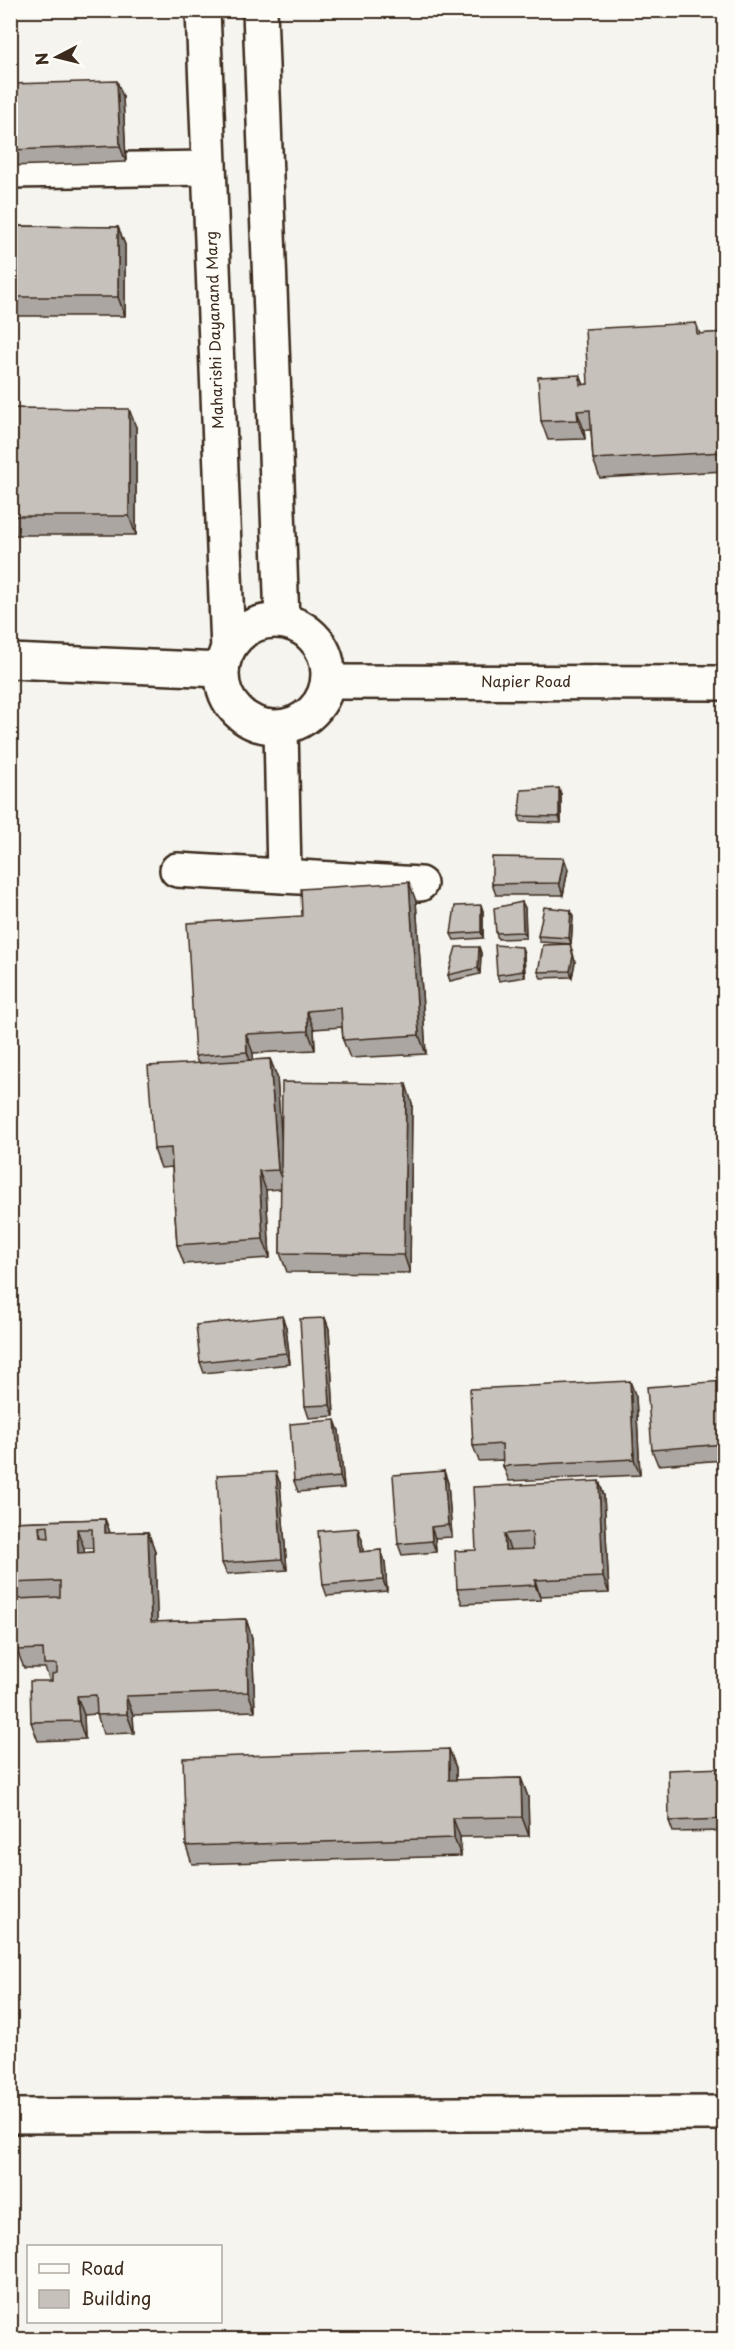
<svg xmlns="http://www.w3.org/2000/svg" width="735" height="2350" font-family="'Playpen Sans',sans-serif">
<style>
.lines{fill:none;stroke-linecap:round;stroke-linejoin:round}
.minor-casing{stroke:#3b2a1e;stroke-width:38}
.minor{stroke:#fdfcf7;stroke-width:33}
.wall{fill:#aba6a1;stroke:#3b2a1e;stroke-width:1.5;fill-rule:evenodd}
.shaded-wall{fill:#8b8783;stroke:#3b2a1e;stroke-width:1.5}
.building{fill:#c7c1bb;stroke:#3b2a1e;stroke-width:1.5;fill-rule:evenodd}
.labels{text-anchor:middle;stroke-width:5;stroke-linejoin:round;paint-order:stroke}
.street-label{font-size:15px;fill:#3b2a1e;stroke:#fdfcf7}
</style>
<rect width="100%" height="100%" fill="#f5f4ee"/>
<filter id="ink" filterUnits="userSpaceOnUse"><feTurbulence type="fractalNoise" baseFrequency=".0167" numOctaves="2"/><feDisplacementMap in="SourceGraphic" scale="12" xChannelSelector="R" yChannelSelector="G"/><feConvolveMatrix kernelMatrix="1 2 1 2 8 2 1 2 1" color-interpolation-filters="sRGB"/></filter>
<g filter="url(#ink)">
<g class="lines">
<defs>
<g id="minor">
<polyline points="203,10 228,650"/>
<polyline points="260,10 282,621"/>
<polyline points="10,171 208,168"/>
<circle cx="275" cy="674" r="53"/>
<polyline points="10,661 222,670"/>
<polyline points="328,682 724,683"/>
<polyline points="281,728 284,876"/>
<polyline points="177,870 420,884"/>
<polyline points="10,2116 724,2113"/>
</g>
</defs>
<use href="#minor" class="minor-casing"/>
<use href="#minor" class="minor"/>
</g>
<g class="wall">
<polygon points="10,84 123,97 126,162 10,166"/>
<polygon points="10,226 118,227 125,245 125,316 10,316"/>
<polygon points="696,323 700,334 724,332 724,471 600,478 593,459 591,430 584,430 585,439 548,440 541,421 580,375 584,385 588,384"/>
<polygon points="10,408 136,427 136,535 10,535 10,498 13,498 13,492 10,492"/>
<polygon points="561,794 561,823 521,822 519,816"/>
<polygon points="568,869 563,895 496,895 492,884"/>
<polygon points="416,901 426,1054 350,1058 343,1040 342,1027 314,1029 315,1050 253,1053 253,1060 270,1059 277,1077 281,1138 412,1103 410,1273 287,1272 280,1253 281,1189 266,1190 270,1258 184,1264 177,1245 172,1167 161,1168 154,1149 198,1063 195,1056 302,916"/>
<polygon points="522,902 525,908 526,938 498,939 496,933"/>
<polygon points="481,905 483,911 483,938 454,940 451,934"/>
<polygon points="573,916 571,944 540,942 538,936"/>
<polygon points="479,947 481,953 480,974 450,981 448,975"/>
<polygon points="572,950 575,962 572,977 541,978 538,972"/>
<polygon points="524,953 525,977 499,981 497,975"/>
<polygon points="325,1318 329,1329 334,1416 309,1418 305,1406"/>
<polygon points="286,1327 290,1364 204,1373 200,1362"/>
<polygon points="724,1381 724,1460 658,1465 652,1450"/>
<polygon points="636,1397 640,1475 509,1481 503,1466 503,1460 479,1461 473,1446"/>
<polygon points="339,1431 344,1488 298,1492 294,1481"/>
<polygon points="444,1471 448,1483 452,1537 435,1538 436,1552 402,1555 398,1544"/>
<polygon points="599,1481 604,1496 609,1593 540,1596 541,1600 462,1604 457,1589 476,1550"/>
<polygon points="280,1483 287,1570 227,1574 222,1563"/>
<polygon points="724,1507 724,1562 721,1553"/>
<path d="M105,1519L110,1533L148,1532L155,1551L157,1622L246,1619L252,1638L255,1711L133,1715L134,1733L103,1734L97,1714L84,1715L85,1739L38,1741L31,1722L50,1681L45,1668H24L17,1650L16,1602H10V1522ZM84,1548H93V1552L84,1553Z"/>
<polygon points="362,1540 363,1552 381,1550 385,1562 387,1591 327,1596 323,1585"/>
<polygon points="449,1749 456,1768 456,1780 521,1778 528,1797 529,1836 460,1837 461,1856 192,1864 186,1846"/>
<polygon points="724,1768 724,1831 673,1832 669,1821"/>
</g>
<g class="shaded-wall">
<polygon points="117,81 123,97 126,162 120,146"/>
<polygon points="118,227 125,245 125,316 118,297"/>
<polygon points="580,375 587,394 580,385"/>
<polygon points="129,409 136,427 136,535 129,516"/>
<polygon points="577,411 584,430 585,439 578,420"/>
<polygon points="559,788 561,794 561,823 559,817"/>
<polygon points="564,858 568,869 563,895 559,883"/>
<polygon points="409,882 416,901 426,1054 419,1035"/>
<polygon points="522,902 525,908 526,938 523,932"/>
<polygon points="481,905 483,911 483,938 481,932"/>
<polygon points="571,910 573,916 571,944 569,938"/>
<polygon points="570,944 575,962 572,977 570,971"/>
<polygon points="479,947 481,953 480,974 478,968"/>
<polygon points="522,947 524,953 525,977 523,971"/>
<polygon points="307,1011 314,1029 315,1050 308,1031"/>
<polygon points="246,1034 253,1053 254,1071 247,1052"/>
<polygon points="270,1059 277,1077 285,1189 278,1170"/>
<polygon points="406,1084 412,1103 410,1273 404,1255"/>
<polygon points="259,1171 266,1190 270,1258 263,1239"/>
<polygon points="282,1316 286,1327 290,1364 286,1353"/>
<polygon points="325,1318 329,1329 334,1416 330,1405"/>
<polygon points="630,1381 636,1397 640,1475 634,1459"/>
<polygon points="335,1420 339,1431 344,1488 340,1477"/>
<polygon points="444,1471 448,1483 452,1537 448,1525"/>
<polygon points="276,1472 280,1483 287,1570 282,1559"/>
<polygon points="599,1481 604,1496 609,1593 603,1577"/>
<polygon points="105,1519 112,1538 105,1533"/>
<polygon points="39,1527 46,1546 40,1537"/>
<polygon points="431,1527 435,1538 436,1552 432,1541"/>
<polygon points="358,1528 362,1540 364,1563 360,1552"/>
<polygon points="77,1529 84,1548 85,1571 78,1553"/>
<polygon points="148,1532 155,1551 158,1641 151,1622"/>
<polygon points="504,1534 510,1549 510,1566 505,1550"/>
<polygon points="381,1550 385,1562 387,1591 383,1580"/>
<polygon points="535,1580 540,1596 541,1600 535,1585"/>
<polygon points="246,1619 252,1638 255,1711 248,1692"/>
<polygon points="77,1696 84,1715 85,1739 79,1721"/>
<polygon points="126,1696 133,1715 134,1733 127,1714"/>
<polygon points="449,1749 456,1768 456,1799 449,1780"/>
<polygon points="521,1778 528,1797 529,1836 522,1817"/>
<polygon points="453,1818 460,1837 461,1856 454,1838"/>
</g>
<g class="building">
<polygon points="117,81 120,146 10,150 10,84"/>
<polygon points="10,226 118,227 118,297 10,297"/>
<polygon points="696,323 697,334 724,332 724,452 593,459 590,410 577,411 578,420 541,421 538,377 580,375 580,385 588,384 585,329"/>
<polygon points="10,408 129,409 129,516 10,516 10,498 13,498 13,473 10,473"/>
<polygon points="559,788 559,817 519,816 521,790"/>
<polygon points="492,857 564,858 559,883 492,884"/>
<polygon points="409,882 419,1035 343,1040 341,1008 307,1011 308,1031 246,1034 247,1052 195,1056 187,923 302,916 301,889"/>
<polygon points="522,902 523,932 496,933 494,908"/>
<polygon points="481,905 481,932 451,934 455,906"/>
<polygon points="544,907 571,910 569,938 538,936"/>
<polygon points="570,944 573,956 570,971 538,972 543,945"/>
<polygon points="495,945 522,947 523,971 497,975"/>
<polygon points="456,947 479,947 478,968 448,975"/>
<polygon points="270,1059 278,1170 259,1171 263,1239 177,1245 171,1148 154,1149 148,1066"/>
<polygon points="282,1082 406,1084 404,1255 280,1253"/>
<polygon points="282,1316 286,1353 200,1362 196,1325"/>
<polygon points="325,1318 330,1405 305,1406 300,1319"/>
<polygon points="630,1381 634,1459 503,1466 502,1444 473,1446 470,1389"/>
<polygon points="724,1381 724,1444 652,1450 647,1387"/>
<polygon points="335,1420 340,1477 294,1481 290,1424"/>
<polygon points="444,1471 448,1525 431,1527 432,1541 398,1544 393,1475"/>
<polygon points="276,1472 282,1559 222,1563 217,1475"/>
<path d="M599,1481L603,1577L535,1580V1585L457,1589L455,1551L476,1550L473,1487ZM532,1532L533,1549L505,1550L504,1534Z"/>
<polygon points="724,1507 724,1552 721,1553 718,1508"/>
<path d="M105,1519V1533L148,1532L151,1622L246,1619L248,1692L126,1696L127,1714L97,1715L96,1695L77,1696L79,1721L31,1722L30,1681H52V1674L57,1673V1664H44L43,1649L17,1650L16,1599L60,1597V1581L10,1583V1522ZM48,1526L49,1538L40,1537L39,1527ZM77,1529H92L93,1552L78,1553Z"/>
<polygon points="358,1528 360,1552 381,1550 383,1580 323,1585 318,1531"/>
<polygon points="449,1749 449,1780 521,1778 522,1817 453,1818 454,1838 186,1846 183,1758"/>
<polygon points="724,1768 724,1819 669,1821 668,1770"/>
</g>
</g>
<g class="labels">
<g class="street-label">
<text transform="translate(215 330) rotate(-92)" y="5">Maharishi Dayanand Marg</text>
<text x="526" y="687">Napier Road</text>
</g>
</g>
<rect width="735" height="2350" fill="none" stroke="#fdfcf7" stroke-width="36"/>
<rect x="18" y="18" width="699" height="2314" fill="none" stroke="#3b2a1e" stroke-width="2" filter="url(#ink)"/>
<rect x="27" y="2245" width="195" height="78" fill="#fdfcf7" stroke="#afa8a0" stroke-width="1.5"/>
<rect x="39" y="2264" width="30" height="9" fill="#fdfcf7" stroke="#afa8a0" stroke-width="1.5"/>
<text x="81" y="2275" font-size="18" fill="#3b2a1e">Road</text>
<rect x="39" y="2290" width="30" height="18" fill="#c7c1bb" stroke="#afa8a0" stroke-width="1.5"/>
<text x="81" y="2305" font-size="18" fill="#3b2a1e">Building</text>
<g transform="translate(57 57) rotate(263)" stroke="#fdfcf7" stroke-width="4.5" paint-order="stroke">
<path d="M0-4.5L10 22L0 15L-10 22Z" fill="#3b2a1e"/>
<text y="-9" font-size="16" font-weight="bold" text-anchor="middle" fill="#3b2a1e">N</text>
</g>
</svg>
